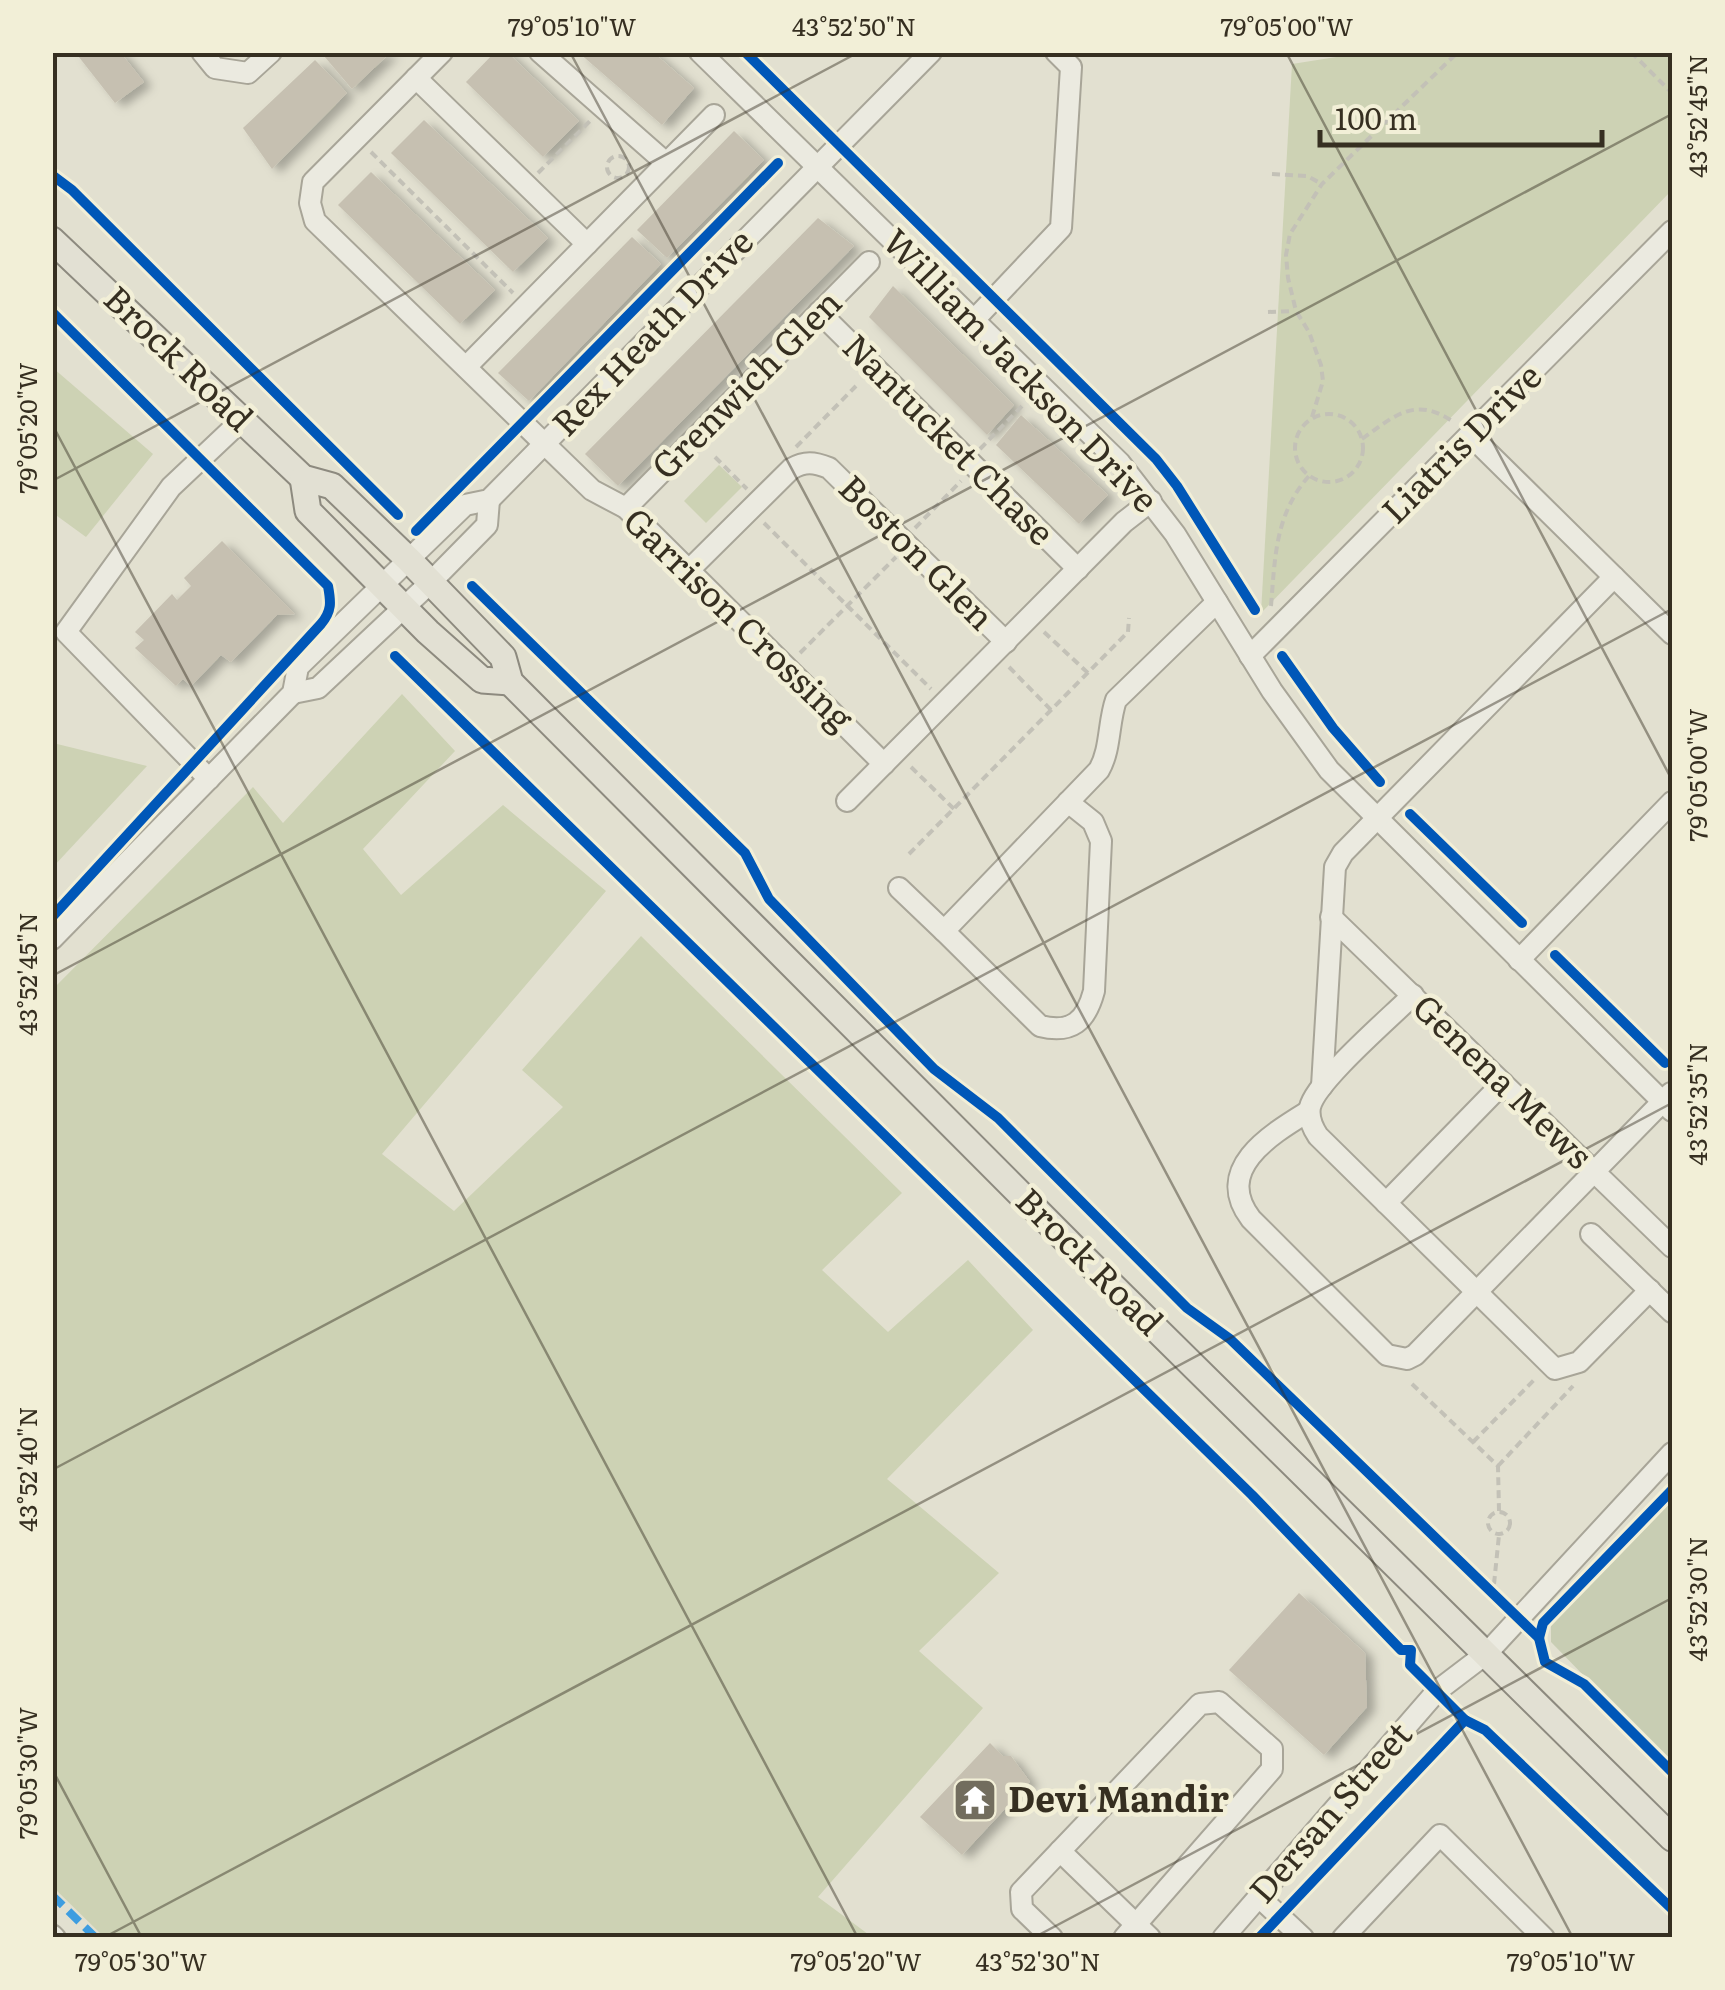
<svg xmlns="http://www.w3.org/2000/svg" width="1725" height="1990" font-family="Literata,serif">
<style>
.green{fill:#cdd2b4}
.cemetery{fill:#c8cdb3}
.building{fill:#c6c0b1;filter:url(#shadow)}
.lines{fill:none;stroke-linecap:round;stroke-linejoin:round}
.minor-casing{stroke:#a8a598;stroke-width:24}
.major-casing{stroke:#8d8a7f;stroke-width:29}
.path{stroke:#c3c1b7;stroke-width:4;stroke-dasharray:8 5;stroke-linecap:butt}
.minor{stroke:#ebeae0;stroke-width:20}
.major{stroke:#e2e0d3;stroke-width:25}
.quiet{stroke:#3e9de0;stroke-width:8;stroke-dasharray:15 8;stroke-linecap:butt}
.cycleway-casing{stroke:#f2efd7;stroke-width:16}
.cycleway{stroke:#0057b8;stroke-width:10}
.ticks{fill:none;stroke:#362f21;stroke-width:2.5;stroke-opacity:0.45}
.labels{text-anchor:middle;stroke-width:9;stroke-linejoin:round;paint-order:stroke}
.street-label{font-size:35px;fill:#362f21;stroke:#f2efd7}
.poi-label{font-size:35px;font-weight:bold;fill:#362f21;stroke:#f2efd7;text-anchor:start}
.neatline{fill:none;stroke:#362f21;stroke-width:4}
.ticks-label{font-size:25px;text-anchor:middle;fill:#362f21}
</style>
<defs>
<filter id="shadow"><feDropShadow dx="8" dy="4.5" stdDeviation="5" flood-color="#0004"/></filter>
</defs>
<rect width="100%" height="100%" fill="#e2e0d0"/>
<g class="green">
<polygon points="1368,52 1672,53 1672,190 1261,613 1292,64"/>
<polygon points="53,368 153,454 86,537 53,513"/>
<polygon points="719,465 742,487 706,523 684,501"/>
<polygon points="402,694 455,751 363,849 401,895 503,805 606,891 382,1154 454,1211 563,1107 522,1070 641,936 902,1193 822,1270 888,1332 968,1260 1033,1330 887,1479 999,1573 919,1651 983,1708 818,1897 872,1937 104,1937 53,1887 53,989 253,787 283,823"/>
<polygon points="53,743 147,766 53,867 52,743"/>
</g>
<polygon class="cemetery" points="1672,1500 1672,1766 1551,1642 1551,1624"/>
<g class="building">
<polygon points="75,52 120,52 144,82 115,103"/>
<polygon points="327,52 391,52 352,89 324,56"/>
<polygon points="495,52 507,52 579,121 543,157 466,82"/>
<polygon points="578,52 653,52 694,88 662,125"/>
<polygon points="315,60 347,93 272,169 243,128"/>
<polygon points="424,120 548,238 513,272 391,153"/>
<polygon points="734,131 764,160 667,258 637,230"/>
<polygon points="371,172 495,290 460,324 338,205"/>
<polygon points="818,218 854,246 618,486 585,454"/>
<polygon points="632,237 661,264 529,401 498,373"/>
<polygon points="893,286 1014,405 987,435 869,317"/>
<polygon points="1021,415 1108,495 1079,524 996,445"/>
<polygon points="222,541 295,614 277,615 231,662 221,655 191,686 183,679 176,686 135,648 144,640 135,632 172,594 177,600 191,586 184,578"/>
<polygon points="1299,1593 1365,1653 1367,1707 1324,1755 1229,1670"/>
<polygon points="990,1743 1003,1756 1011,1756 1030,1782 962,1855 920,1817"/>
</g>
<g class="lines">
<defs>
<g id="minor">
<polyline points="202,52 215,68 248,73 271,52"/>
<polyline points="442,52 313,182 310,203 315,221 592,490 626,508 884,764"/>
<polyline points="540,52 666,163"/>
<polyline points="700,52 1120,463 1175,534 1272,691 1329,770 1672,1111"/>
<polyline points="416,78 587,244"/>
<polyline points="819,312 1078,569"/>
<polyline points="974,320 1061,228 1071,67 1056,52"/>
<polyline points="466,367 714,115"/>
<polyline points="1471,436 1672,634"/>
<polyline points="626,508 869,262"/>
<path d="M689,570L791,469C805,461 814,462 829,468L1006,642"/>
<polyline points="1250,656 1672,231"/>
<polyline points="293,693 318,688 430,583 487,525 489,500"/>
<polyline points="209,779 66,632 171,487 242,420"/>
<polyline points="847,801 1124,522 1151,501"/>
<path d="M899,888L944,931L1099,770C1111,749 1108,723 1116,700L1217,602"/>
<polyline points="1331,917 1672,1247"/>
<path d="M944,931L1040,1026C1072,1034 1086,1021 1094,991L1101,841L1093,822L1068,802"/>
<polyline points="52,939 293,693 298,667 465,505 489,500 931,52"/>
<polyline points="1519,960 1672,802"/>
<path d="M1413,995C1391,1017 1316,1081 1310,1107C1308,1118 1312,1127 1318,1136L1555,1369L1579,1362L1650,1290"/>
<polyline points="1322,1086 1335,867 1343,853 1614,577"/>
<path d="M1309,1111C1270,1135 1213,1169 1251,1219L1387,1355L1407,1359L1415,1355L1671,1093"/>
<polyline points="1386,1203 1503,1083"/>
<polyline points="1591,1234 1672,1312"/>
<polyline points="1060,1851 1150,1938"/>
<polyline points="1259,1897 1303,1938"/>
<polyline points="52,1935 55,1938"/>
<polyline points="1052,1938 1022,1909 1021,1892 1200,1704 1219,1702 1272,1749 1272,1769 1124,1938"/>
<polyline points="1223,1938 1437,1691 1487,1653 1672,1453"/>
<polyline points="1343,1938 1440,1835 1544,1938"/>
</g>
<g id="major">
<polyline points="52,240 303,478 332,486 409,560 503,657 510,682 1074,1248 1672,1838"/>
<polyline points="303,478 308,511 428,632 482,680 510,682"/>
</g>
</defs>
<use href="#minor" class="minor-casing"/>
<use href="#major" class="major-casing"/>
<g class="path">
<polyline points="1631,52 1672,93"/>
<polyline points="371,152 513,293"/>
<circle cx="618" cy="167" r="11"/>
<polyline points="538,173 592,119"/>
<polyline points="1272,174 1307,176 1322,184"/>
<polyline points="1268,312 1294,311"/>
<circle cx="1329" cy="448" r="34"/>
<polyline points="1312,417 1323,381 1321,365 1309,332 1296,311 1288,278 1286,255 1290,234 1322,184 1458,52"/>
<path d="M1362,439C1394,416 1415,396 1452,421"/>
<polyline points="796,447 856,386"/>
<polyline points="980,449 1022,406"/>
<polyline points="715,457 747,489"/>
<polyline points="764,523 931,689"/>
<polyline points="915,528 961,481"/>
<path d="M1271,606C1275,558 1275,514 1309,476"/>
<polyline points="1044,632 1088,673"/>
<polyline points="800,653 896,557"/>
<polyline points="1009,667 1051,710"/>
<polyline points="911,767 954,809"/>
<polyline points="909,854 1128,632 1129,618"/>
<polyline points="1412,1384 1498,1466 1499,1511"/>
<polyline points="1473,1442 1536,1378"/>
<polyline points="1498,1466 1573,1386"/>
<circle cx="1499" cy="1523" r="11"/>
<polyline points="1494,1584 1499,1535"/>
</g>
<use href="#minor" class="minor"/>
<use href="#major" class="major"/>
<polyline class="quiet" points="52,1895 96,1938"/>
<defs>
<g id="cycleway">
<polyline points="745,52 1156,459 1177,486 1255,610"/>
<polyline points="52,175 72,190 398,515"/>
<path d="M52,312L328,586C331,602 332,611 321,624L52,917"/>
<polyline points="416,531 778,163"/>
<polyline points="472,586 745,853 769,899 934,1069 998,1118 1187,1308 1230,1339 1539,1638 1545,1662 1584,1684 1672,1772"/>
<polyline points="395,656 1252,1495 1401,1650 1411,1650 1410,1665 1465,1720 1485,1730 1672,1909"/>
<polyline points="1282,656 1333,728 1380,782"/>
<polyline points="1410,814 1522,923"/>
<polyline points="1555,955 1665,1063"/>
<polyline points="1539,1638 1543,1623 1672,1490"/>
<polyline points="1259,1938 1465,1720"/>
</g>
</defs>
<use href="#cycleway" class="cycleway-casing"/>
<use href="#cycleway" class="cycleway"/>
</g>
<path class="ticks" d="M570,52L1573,1938M1286,52L1672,780M52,424L858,1938M52,481L859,52M52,976L1672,114M52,1470L1672,609M52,1769L142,1938M103,1938L1672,1103M1033,1938L1672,1598"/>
<defs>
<symbol id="temple-square" viewBox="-11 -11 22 22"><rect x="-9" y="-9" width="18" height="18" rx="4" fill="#726d5e" stroke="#f2efd7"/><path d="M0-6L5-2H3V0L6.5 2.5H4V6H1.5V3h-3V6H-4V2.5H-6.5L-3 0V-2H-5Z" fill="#fff"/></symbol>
</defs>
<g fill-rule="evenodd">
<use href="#temple-square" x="950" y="1775" width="50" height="50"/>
</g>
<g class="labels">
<g class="street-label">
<text transform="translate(653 333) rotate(-46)" y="12">Rex Heath Drive</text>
<text transform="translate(178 359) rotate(44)" y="12">Brock Road</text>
<text transform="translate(1020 371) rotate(46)" y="12">William Jackson Drive</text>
<text transform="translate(747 385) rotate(-45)" y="12">Grenwich Glen</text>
<text transform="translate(948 440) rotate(45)" y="12">Nantucket Chase</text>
<text transform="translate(1462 444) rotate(-45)" y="12">Liatris Drive</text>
<text transform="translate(916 553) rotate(45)" y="12">Boston Glen</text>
<text transform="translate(738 620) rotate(44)" y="12">Garrison Crossing</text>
<text transform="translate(1502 1082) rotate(44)" y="12">Genena Mews</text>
<text transform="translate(1089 1262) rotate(45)" y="12">Brock Road</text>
<text transform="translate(1331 1813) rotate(-49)" y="12">Dersan Street</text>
</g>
<g class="poi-label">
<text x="1008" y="1812">Devi Mandir</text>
</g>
</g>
<rect width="1725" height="1990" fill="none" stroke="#f2efd7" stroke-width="110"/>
<path d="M1320 130v15h282v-15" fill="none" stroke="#362f21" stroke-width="5"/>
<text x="1335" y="130" font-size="30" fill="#362f21" stroke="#f2efd7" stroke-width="8" paint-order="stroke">100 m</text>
<rect x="55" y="55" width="1615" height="1880" class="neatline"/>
<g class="ticks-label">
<text x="572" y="36">79°05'10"W</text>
<text x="854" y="36">43°52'50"N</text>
<text x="1287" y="36">79°05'00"W</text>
<text transform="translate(1698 116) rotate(-90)" y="9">43°52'45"N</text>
<text transform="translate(28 428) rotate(-90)" y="9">79°05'20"W</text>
<text transform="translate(1698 775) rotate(-90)" y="9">79°05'00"W</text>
<text transform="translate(28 974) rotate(-90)" y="9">43°52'45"N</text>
<text transform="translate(1698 1104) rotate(-90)" y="9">43°52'35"N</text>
<text transform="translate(28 1469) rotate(-90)" y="9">43°52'40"N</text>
<text transform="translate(1698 1599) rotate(-90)" y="9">43°52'30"N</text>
<text transform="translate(28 1773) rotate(-90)" y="9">79°05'30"W</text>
<text x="141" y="1971">79°05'30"W</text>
<text x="856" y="1971">79°05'20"W</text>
<text x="1038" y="1971">43°52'30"N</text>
<text x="1571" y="1971">79°05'10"W</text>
</g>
</svg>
